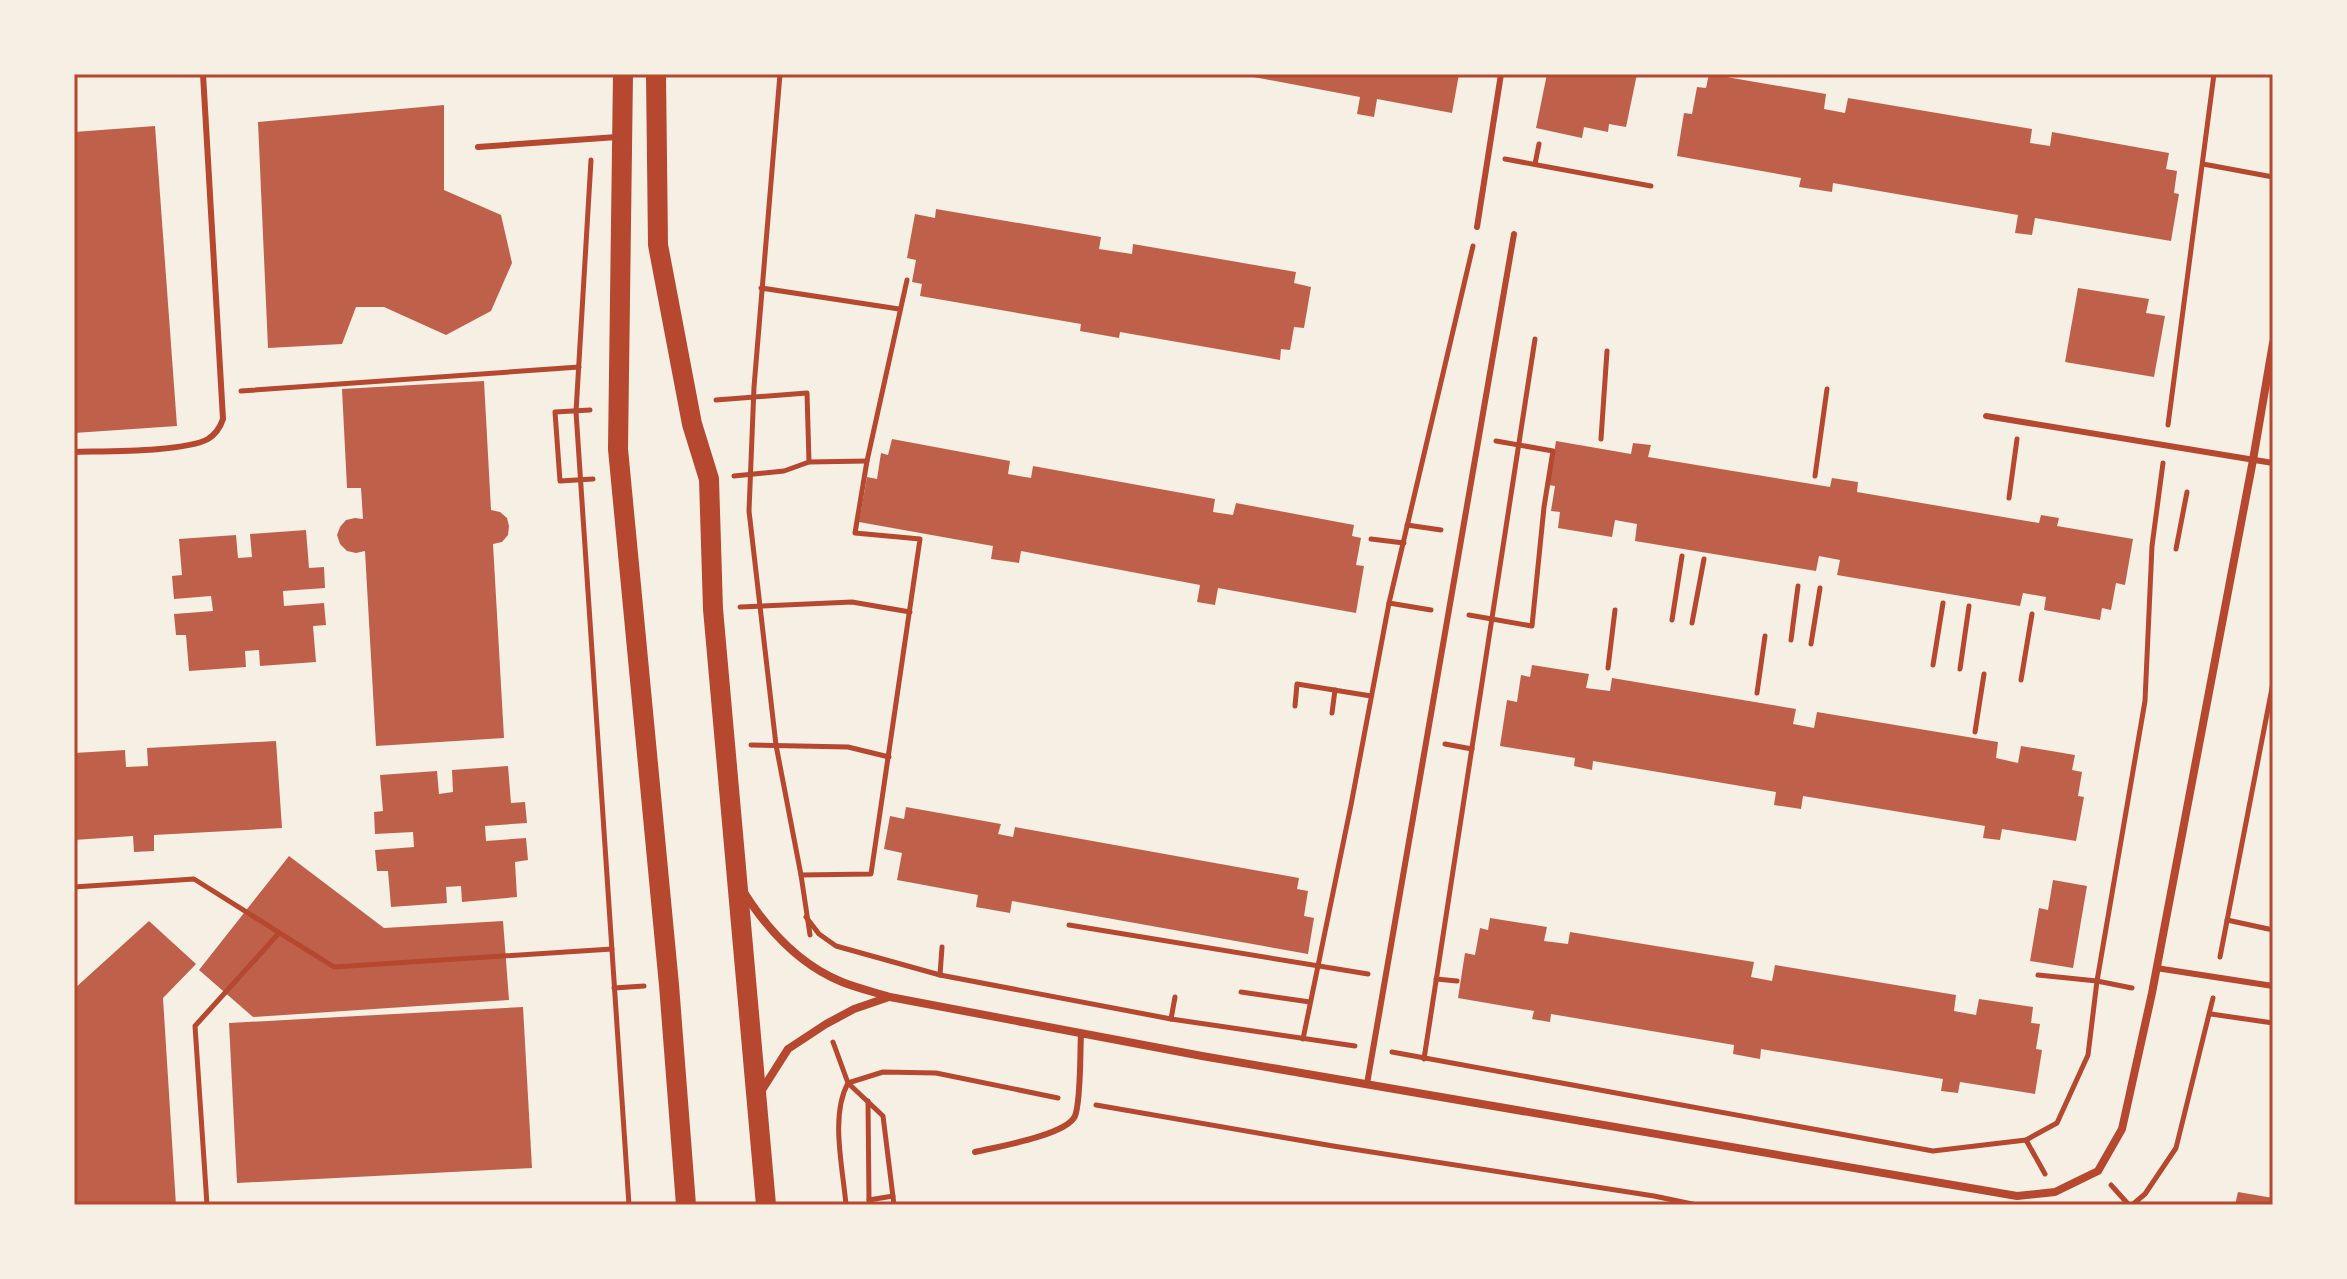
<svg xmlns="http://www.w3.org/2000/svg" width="2347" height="1279" font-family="'Space Grotesk',sans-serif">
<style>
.building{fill:#bf614a}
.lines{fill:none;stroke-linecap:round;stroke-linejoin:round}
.path{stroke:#b5482f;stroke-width:5}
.service{stroke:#b5482f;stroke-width:6}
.minor{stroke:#b5482f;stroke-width:8}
.primary{stroke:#b5482f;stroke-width:20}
.neatline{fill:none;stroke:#b5482f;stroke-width:3}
</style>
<rect width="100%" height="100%" fill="#f6efe4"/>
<g class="building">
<polygon points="1238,74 1459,74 1452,113 1377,99 1374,117 1357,114 1360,97"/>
<polygon points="1547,74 1637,74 1626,127 1609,124 1608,132 1584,127 1582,138 1536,128"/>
<polygon points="1709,74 1826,94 1824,109 1845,113 1848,98 2032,129 2030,143 2050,146 2052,132 2169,153 2166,169 2177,171 2174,193 2179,194 2171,241 2035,218 2032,235 2015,233 2018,215 1833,183 1832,192 1799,187 1801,178 1677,156 1684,113 1692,114 1697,87 1706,88"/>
<polygon points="444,105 444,190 501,215 512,263 491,311 446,335 384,307 356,307 342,344 268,348 258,122"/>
<polygon points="155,126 177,426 74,433 74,132"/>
<polygon points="936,209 1101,237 1099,249 1132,254 1133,244 1296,272 1294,283 1311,287 1304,328 1294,327 1290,350 1281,349 1280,360 1120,332 1119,338 1080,331 1081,324 920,296 922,284 912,282 916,260 907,258 915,214 935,218"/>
<polygon points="2078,288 2149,299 2146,313 2165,316 2154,377 2065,362"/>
<polygon points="484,381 491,510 500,512 507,518 509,526 508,535 502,542 493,544 504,738 376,746 365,551 356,553 347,551 340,544 337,535 340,527 346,520 355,518 363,519 361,488 347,488 342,389"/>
<polygon points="892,439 1010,461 1008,474 1031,478 1033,466 1215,499 1213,512 1233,515 1236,503 1354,525 1352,536 1361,538 1356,565 1364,566 1356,613 1218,588 1215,605 1197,602 1200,585 1021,551 1019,563 991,559 993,546 859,522 867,477 877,479 881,453 888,455"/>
<polygon points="1556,441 1631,454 1633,443 1651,445 1648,457 1830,487 1832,478 1858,482 1857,492 2039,523 2041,515 2059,518 2057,526 2133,539 2125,585 2116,583 2111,610 2102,608 2100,620 2044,610 2046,597 2023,593 2020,606 1837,575 1840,560 1819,556 1816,571 1635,541 1637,524 1615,520 1612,537 1558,528 1560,512 1551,511 1555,486 1549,485"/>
<polygon points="306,530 309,568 324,567 325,588 283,591 284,606 324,603 326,625 313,626 316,662 260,666 259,650 245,651 246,667 189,671 186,635 176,635 174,614 213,611 211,596 174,599 172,576 182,575 179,539 236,535 238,558 252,557 250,534"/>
<polygon points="1532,665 1589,674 1586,688 1610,691 1612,678 1796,709 1793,724 1814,728 1817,712 1998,742 1996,758 2018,763 2021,746 2075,755 2072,770 2082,772 2078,796 2084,797 2076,841 2002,829 2000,840 1983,838 1985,826 1803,796 1801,809 1774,805 1776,792 1593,761 1592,770 1574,766 1575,758 1500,746 1507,700 1517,702 1521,675 1530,677"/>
<polygon points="276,741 282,828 154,835 154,851 134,852 133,836 74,840 74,753 125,750 126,767 148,766 147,748"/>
<polygon points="508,766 511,803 525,802 527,823 485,826 486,841 526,838 528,860 515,862 517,897 462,902 461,886 446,887 447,903 391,907 388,871 377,871 375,850 414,847 413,832 375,834 374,812 383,811 380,775 437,771 439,794 453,792 452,770"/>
<polygon points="906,807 1001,824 998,834 1013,837 1015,827 1299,878 1297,889 1308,891 1304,916 1314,918 1308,954 1012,901 1010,913 976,907 978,895 897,880 902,853 884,849 890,816 904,819"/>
<polygon points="289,856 384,928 503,921 509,1000 253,1017 199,970"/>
<polygon points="2053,880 2087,886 2073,968 2030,961 2039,908 2048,910"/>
<polygon points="1490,918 1547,927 1544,941 1568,944 1570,932 1754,962 1751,977 1772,981 1775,965 1956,995 1954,1011 1976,1015 1979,999 2033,1007 2031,1023 2040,1024 2036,1049 2042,1050 2035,1094 1960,1082 1958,1093 1941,1091 1943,1079 1761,1049 1760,1059 1733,1054 1734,1045 1551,1014 1550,1022 1532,1019 1534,1011 1458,998 1465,953 1475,955 1480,928 1488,930"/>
<polygon points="149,921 196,964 163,998 176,1205 74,1205 74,989"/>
<polygon points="523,1007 532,1168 237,1183 229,1023"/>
<polygon points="2238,1192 2273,1198 2273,1205 2235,1205"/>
</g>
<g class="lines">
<g class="path">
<polyline points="780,74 754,387 749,511 776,745 801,875 810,935"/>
<polyline points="1505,159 1651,186"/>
<polyline points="591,160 576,412 629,1205"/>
<polyline points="1535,164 1539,144"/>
<polyline points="2203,164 2273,177"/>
<polyline points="761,288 899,309"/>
<polyline points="241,391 579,367"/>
<polyline points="716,400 807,393 809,462"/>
<polyline points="590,410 555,412 560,481 593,479"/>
<polyline points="2168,425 2214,74"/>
<polyline points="1601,439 1607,351"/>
<polyline points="734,476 784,471 809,462 867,461"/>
<polyline points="1815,476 1827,389"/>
<polyline points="2009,498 2017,439"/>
<polyline points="1407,525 1441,530"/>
<polyline points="1371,539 1404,543"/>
<polyline points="2176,549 2187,492"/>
<polyline points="1389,603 1431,610"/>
<polyline points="740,607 852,602 910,612"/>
<polyline points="1469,615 1532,626 1544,507 1553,451 1496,441"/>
<polyline points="1672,620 1682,556"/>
<polyline points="1692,623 1704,559"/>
<polyline points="1791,640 1798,586"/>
<polyline points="1811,644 1820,588"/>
<polyline points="1933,665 1943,603"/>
<polyline points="1608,668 1615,610"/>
<polyline points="1960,669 1969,606"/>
<polyline points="2021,680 2032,614"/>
<polyline points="1757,693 1765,636"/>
<polyline points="1295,706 1297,684 1371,696"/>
<polyline points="1332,713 1335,690"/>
<polyline points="1975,732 1984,674"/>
<polyline points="1445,744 1472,749"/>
<polyline points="751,745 848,747 889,757"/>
<polyline points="801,875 871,874 920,539 855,533 867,461 907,280"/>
<polyline points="74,887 194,879 334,967 612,949"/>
<polyline points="806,917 819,934 836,946 940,975 1171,1019 1355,1046"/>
<polyline points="2227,920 2273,930"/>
<polyline points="1069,925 1368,974"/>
<polyline points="2220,957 2273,683"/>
<polyline points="940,975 942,947"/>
<polyline points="2038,975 2097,981 2132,988"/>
<polyline points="1436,979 1457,981"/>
<polyline points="614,988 644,986"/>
<polyline points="1241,992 1310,1002"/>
<polyline points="2211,1014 2273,1023"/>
<polyline points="1171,1019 1175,997"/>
<polyline points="1303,1039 1351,805 1389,603 1473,246"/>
<polyline points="833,1042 848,1083 883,1116 894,1205"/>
<polyline points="1392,1052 1933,1151 2026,1140 2057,1123 2088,1055 2097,981 2145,701 2152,546 2163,463"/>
<polyline points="1424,1059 1535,339"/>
<polyline points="868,1101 869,1200"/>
<polyline points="1096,1105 1333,1146 1654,1196 1697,1205"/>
<polyline points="2026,1140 2045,1174"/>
<polyline points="2111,1185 2129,1205"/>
<polyline points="207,1205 195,1026 279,933"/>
<path d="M846,1205C843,1168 830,1116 848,1083L883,1072L936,1073L1058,1098"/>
<polyline points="870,1205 869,1200 893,1196"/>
<polyline points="2132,1205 2145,1194 2176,1148 2213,998"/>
</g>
<g class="service">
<polyline points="478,147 617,137"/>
<polyline points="1477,227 1501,74"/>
<polyline points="1986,416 2273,463"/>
<path d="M74,452C104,451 185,452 208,439C216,434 220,428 223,419L203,74"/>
<polyline points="2156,968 2273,986"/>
<polyline points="1367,1084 1514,234"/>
<path d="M975,1152C996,1147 1067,1135 1075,1116C1081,1101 1080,1052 1081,1033"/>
</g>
<g class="minor">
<path d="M743,891C767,929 800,965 842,982C857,988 874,992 890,997L1202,1056L2017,1196L2055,1192L2098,1171L2122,1129L2152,993L2253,460L2273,343"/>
<polyline points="760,1093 788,1049 826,1024 854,1009 889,997"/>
</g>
<g class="primary">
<polyline points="623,74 618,449 669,985 686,1205"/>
<polyline points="656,74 658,245 692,424 709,479 713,609 766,1205"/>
</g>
</g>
<rect width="2347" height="1279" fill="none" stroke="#f6efe4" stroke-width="152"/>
<rect x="76" y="76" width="2195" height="1127" class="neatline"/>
</svg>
